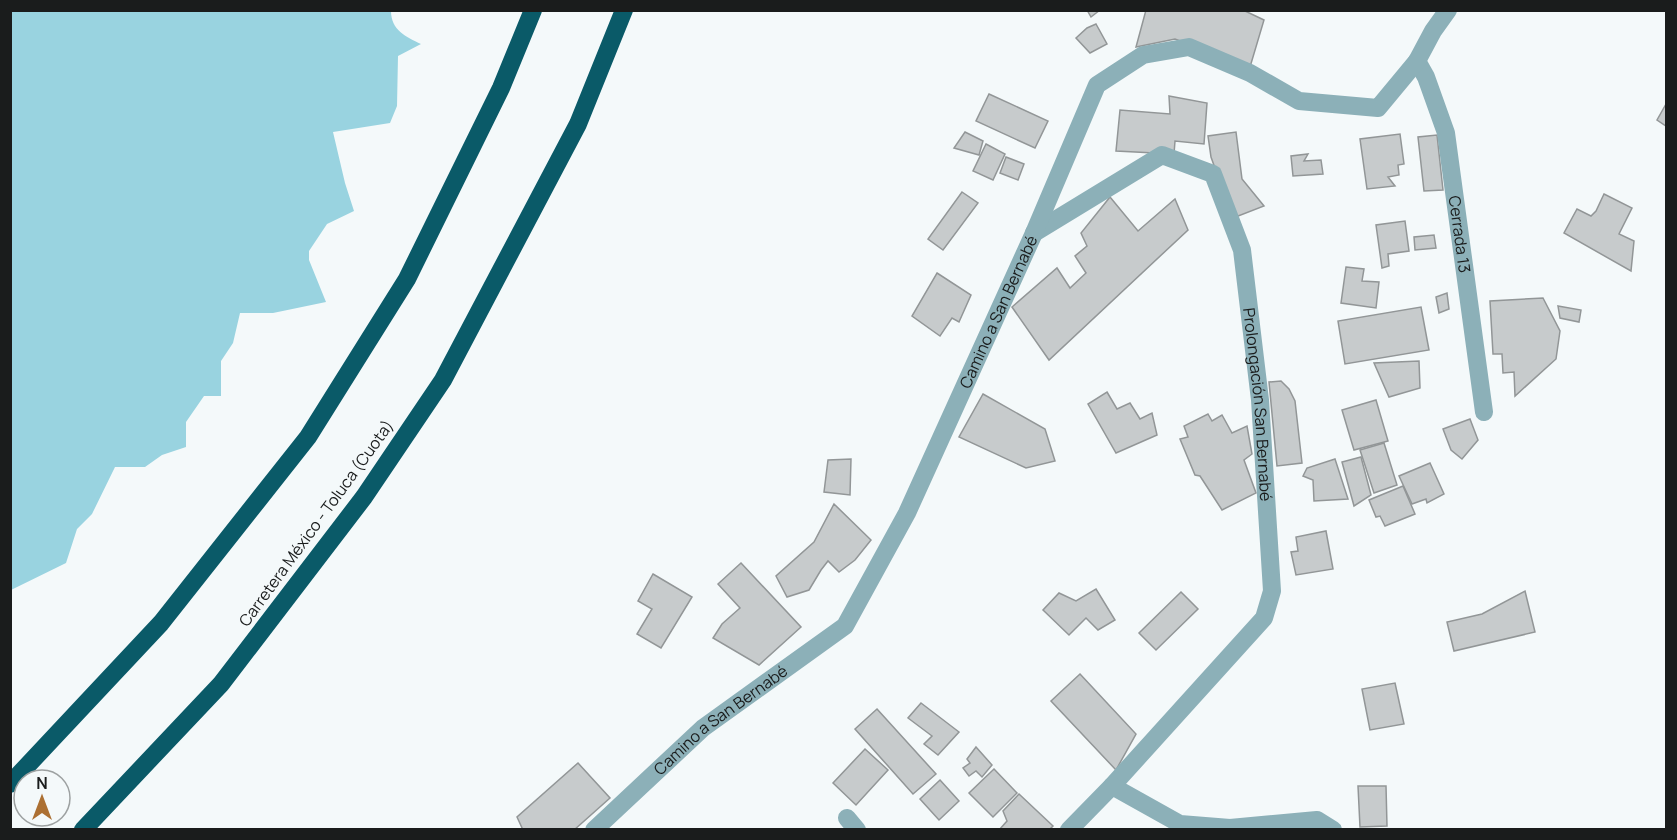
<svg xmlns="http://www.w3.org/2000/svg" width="1677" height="840" font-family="Manrope,sans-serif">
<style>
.green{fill:#99d3e0}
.building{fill:#c7cbcc;stroke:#929697;stroke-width:1.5}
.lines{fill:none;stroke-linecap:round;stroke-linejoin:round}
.street{stroke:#8cb0b8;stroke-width:18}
.highway{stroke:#0a5a68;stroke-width:18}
.labels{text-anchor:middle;stroke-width:4.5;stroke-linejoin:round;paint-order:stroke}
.street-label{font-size:16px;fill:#1a1c1c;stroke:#f4f9fa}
</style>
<rect width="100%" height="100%" fill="#f4f9fa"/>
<path class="green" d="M11,10L391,11C391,30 406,37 421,44L398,56L397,106L390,123L333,132L345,183L354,211L327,224L309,251V260L326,302L273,313H240L233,343L221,361V396H204L186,422V447L162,455L145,467H115L92,514L77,529L66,563L11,590Z"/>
<g class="building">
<polygon points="1087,10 1100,10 1091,17"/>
<polygon points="1146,10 1243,10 1264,20 1250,67 1175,39 1136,47"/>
<polygon points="1096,24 1107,44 1090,53 1076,38 1087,28"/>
<polygon points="989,94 1048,121 1035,148 976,121"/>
<polygon points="1169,96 1207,103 1204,144 1175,141 1174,154 1116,151 1120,110 1170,114"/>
<polygon points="1666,104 1666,126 1657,120"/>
<polygon points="965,132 983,141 979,155 954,148"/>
<polygon points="1236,132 1242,179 1264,206 1233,218 1211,157 1208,136"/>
<polygon points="1400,134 1404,164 1398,165 1399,175 1388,177 1395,186 1367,189 1360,139"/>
<polygon points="1437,135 1443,190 1424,191 1418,137"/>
<polygon points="986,144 1005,154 993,180 973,171"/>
<polygon points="1308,154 1304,161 1321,160 1323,174 1293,176 1291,156"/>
<polygon points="1006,157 1024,164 1018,180 1000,173"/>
<polygon points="962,192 978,203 943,250 928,239"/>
<polygon points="1604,194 1632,208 1619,234 1634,241 1631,271 1564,233 1577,209 1591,216 1596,211"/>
<polygon points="1110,197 1138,231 1175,199 1188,230 1049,360 1012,307 1057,268 1070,288 1086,273 1075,256 1087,246 1081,233"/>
<polygon points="1405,221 1409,251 1388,254 1389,266 1382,268 1376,225"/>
<polygon points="1434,235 1436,248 1415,250 1414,237"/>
<polygon points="1346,267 1364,269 1362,281 1379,282 1376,308 1341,303"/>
<polygon points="937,273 971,295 959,322 952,318 940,336 912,316"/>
<polygon points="1447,293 1449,309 1439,313 1436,297"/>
<polygon points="1543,298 1560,331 1556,359 1515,396 1514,372 1503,373 1502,354 1493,354 1490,301"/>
<polygon points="1558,306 1581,310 1579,322 1560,318"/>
<polygon points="1421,307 1429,350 1345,364 1338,321"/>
<polygon points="1419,361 1420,388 1389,397 1374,363"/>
<polygon points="1281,381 1289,389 1295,401 1302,463 1277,466 1269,382"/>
<polygon points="1107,392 1117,409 1130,403 1140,419 1152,413 1157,435 1116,453 1088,404"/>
<polygon points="983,394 1045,429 1055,461 1026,468 959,437"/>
<polygon points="1376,400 1388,441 1354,450 1342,410"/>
<polygon points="1208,414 1212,421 1222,415 1232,433 1247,426 1252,454 1244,460 1256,493 1222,510 1200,476 1195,475 1180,439 1188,437 1184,426"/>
<polygon points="1470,419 1478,440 1462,459 1451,450 1443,429"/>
<polygon points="1384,443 1397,485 1374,493 1360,450"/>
<polygon points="1361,457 1371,495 1354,506 1342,462"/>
<polygon points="851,459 850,495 824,492 828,460"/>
<polygon points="1335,459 1348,499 1314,501 1313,480 1303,476 1307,468"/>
<polygon points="1430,463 1444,494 1427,503 1426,499 1412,504 1399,476"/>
<polygon points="1403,486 1415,514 1385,526 1380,516 1376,517 1369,500"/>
<polygon points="834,504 871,540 855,560 839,572 828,561 821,570 809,590 787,597 776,576 814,542"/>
<polygon points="1326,531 1333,569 1296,575 1291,552 1298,551 1296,537"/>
<polygon points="741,563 801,627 759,665 713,638 722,624 740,608 718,584"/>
<polygon points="653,574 692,597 661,648 637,634 652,609 638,601"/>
<polygon points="1096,589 1115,620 1098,630 1086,618 1069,635 1043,610 1059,593 1076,601"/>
<polygon points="1525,591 1535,632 1454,651 1447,622 1482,614"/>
<polygon points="1181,592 1198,609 1156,650 1139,633"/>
<polygon points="1080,674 1136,734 1116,770 1051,701"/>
<polygon points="1395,683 1404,724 1370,730 1362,689"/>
<polygon points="921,703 959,732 938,755 924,744 932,736 908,718"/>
<polygon points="877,709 936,774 913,794 855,729"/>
<polygon points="976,747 992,765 982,777 976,771 969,776 963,768 970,763 967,759"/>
<polygon points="865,749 888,770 856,805 833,783"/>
<polygon points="578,763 610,798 574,830 523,830 517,817"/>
<polygon points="994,769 1017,793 993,817 969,793"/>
<polygon points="940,780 959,801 939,820 920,799"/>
<polygon points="1358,786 1386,786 1387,826 1360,827"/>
<polygon points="1019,794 1053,826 1049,830 999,830 1007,821 1003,811"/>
</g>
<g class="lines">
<g class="street">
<path id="s1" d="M1417,61L1426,77L1446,133L1484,412"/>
<path id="s2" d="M1034,233L1162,155L1213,174L1242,250L1260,400L1272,591L1264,618L1112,786"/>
<polyline points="847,818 857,830"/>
<path id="s3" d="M594,830L703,728L845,626L907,513L1034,233L1097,85L1143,55L1189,47L1250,73L1299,101L1378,108L1417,61L1433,31L1448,10"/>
<polyline points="1069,830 1112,786 1180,824 1230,828 1317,820 1333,830"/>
</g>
<g class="highway">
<polyline points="10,784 161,623 308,437 407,279 501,88 533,10"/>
<polyline points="83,830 221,684 364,497 443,380 578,124 624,10"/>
</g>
</g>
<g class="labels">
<g class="street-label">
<text dy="6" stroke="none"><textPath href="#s1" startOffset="180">Cerrada 13</textPath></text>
<text dy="6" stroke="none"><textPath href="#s3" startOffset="674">Camino a San Bernabé</textPath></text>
<text dy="6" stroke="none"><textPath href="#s2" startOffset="441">Prolongación San Bernabé</textPath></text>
<text transform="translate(316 523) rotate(-54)" y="6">Carretera México - Toluca (Cuota)</text>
<text dy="6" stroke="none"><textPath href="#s3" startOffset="168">Camino a San Bernabé</textPath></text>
</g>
</g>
<rect width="1677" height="840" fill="none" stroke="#1a1c1c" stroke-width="24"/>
<g transform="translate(42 798)"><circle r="28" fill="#f4f9fa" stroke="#9da1a1" stroke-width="1.5"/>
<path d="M0-4.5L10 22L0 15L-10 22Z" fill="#ac7033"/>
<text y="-9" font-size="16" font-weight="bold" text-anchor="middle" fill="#1a1c1c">N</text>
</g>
</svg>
